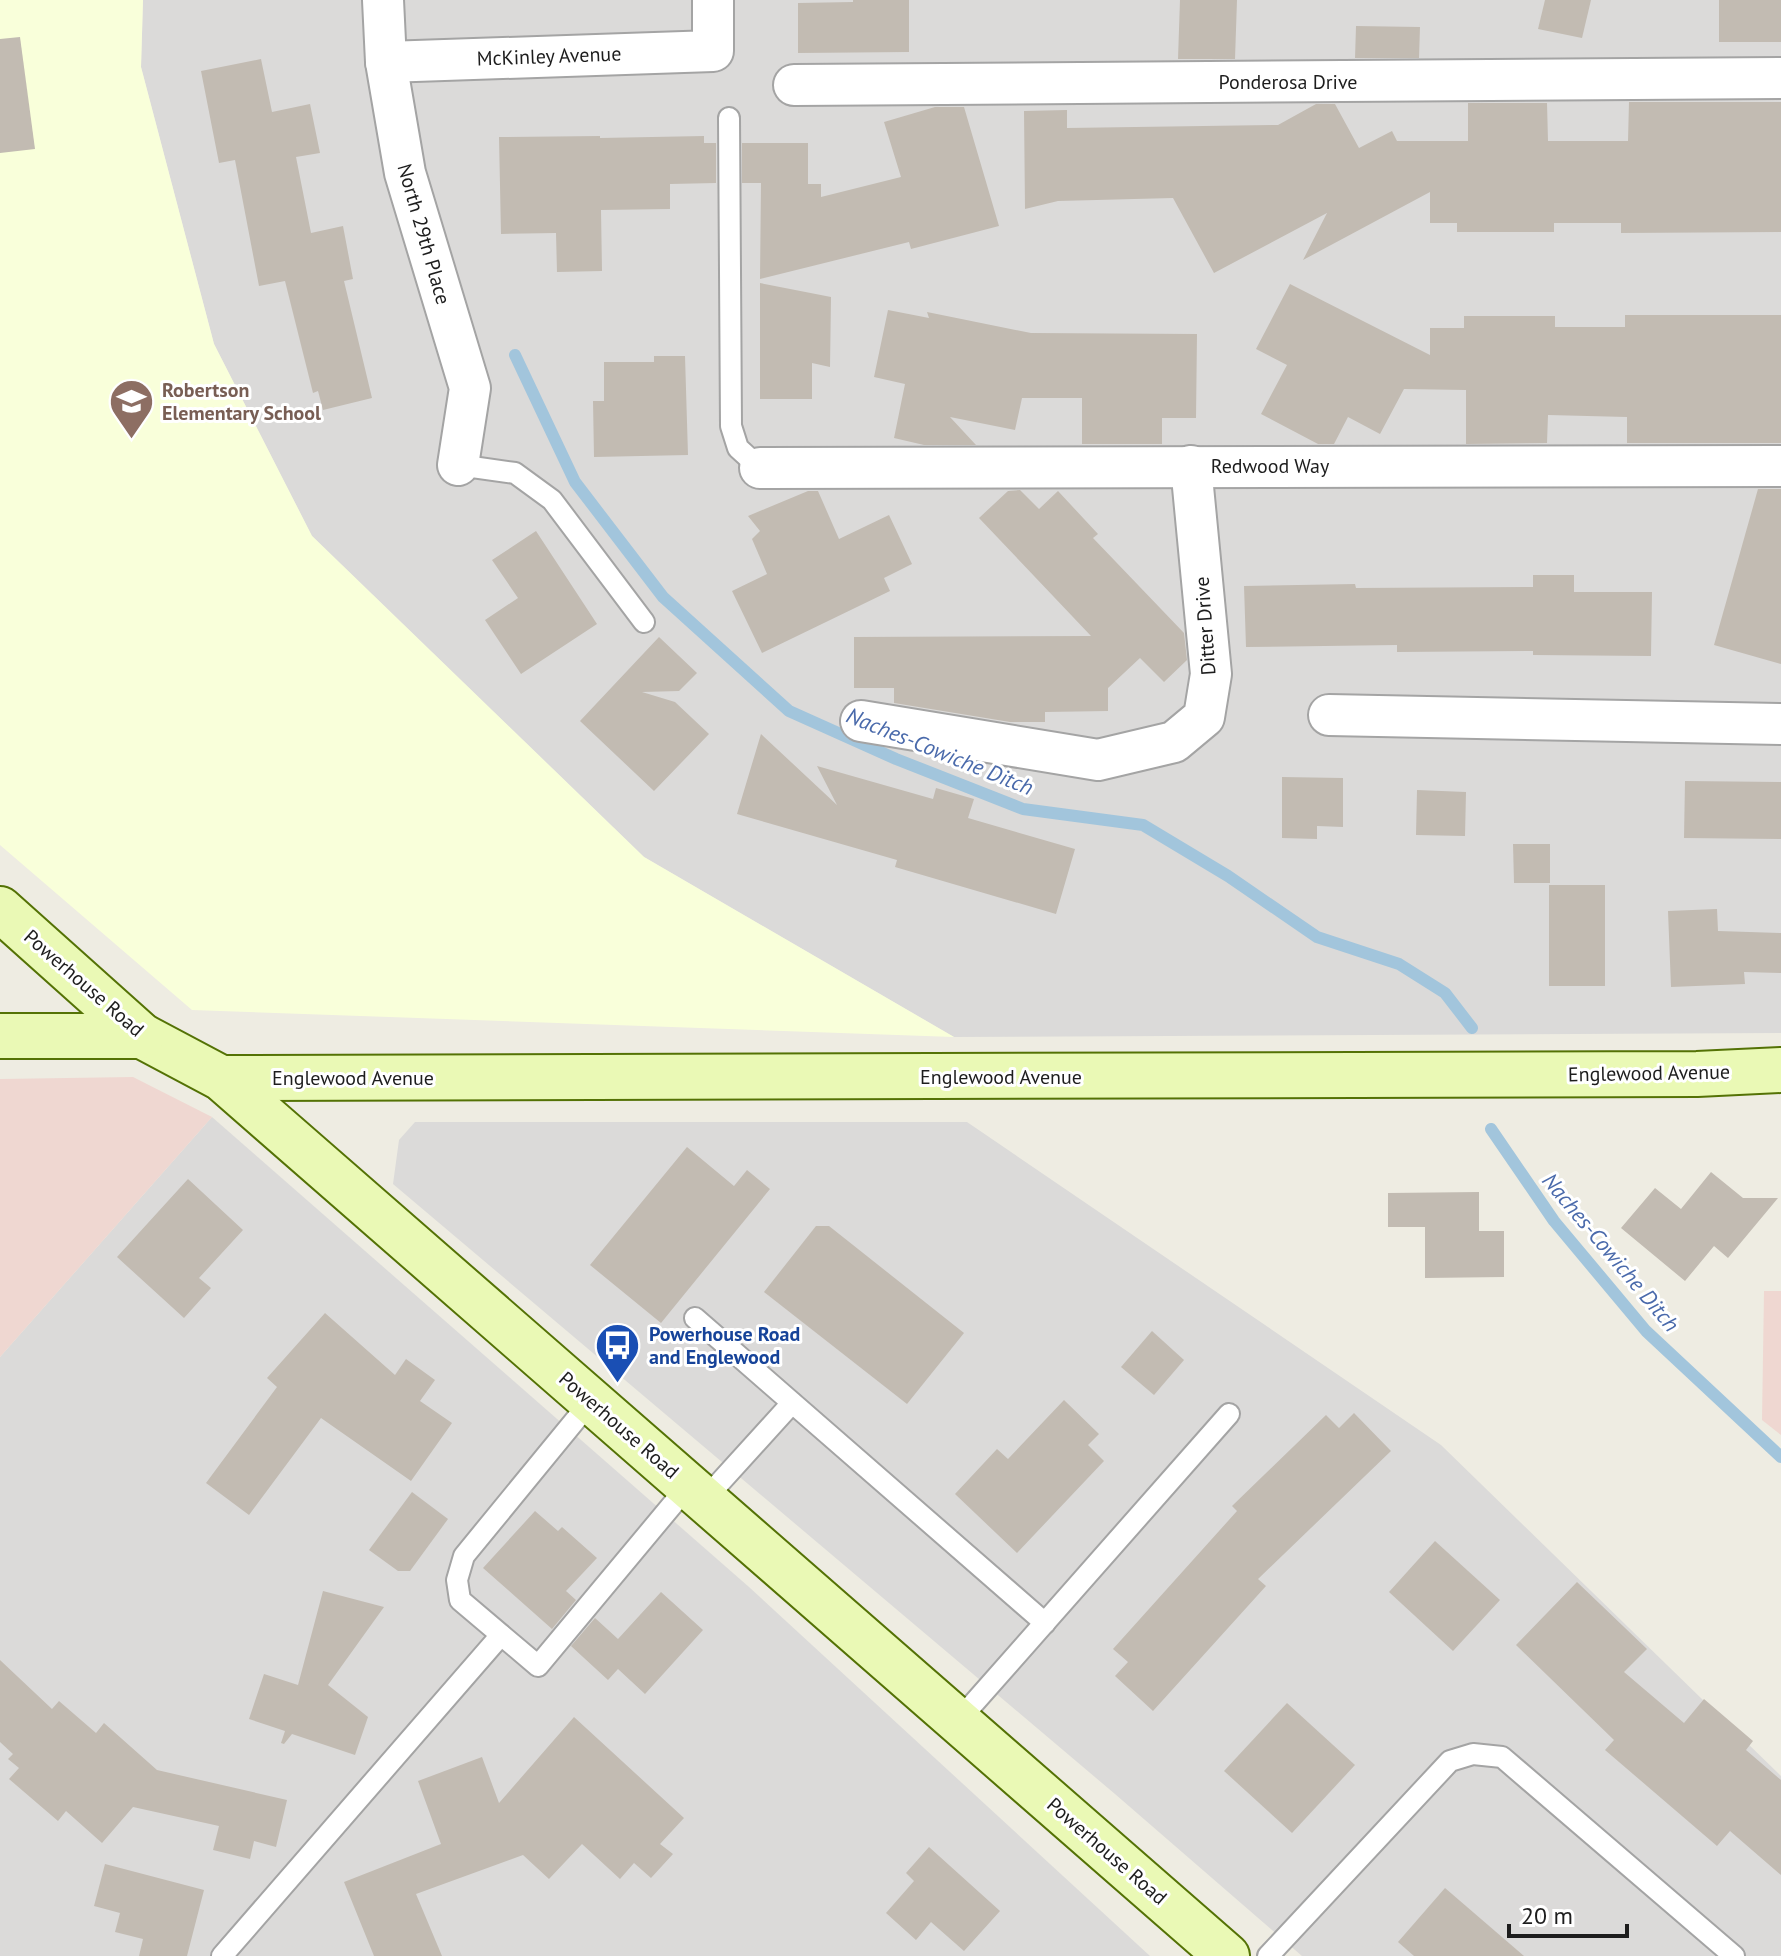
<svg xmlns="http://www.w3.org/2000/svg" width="1781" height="1956" font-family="'PT Sans',sans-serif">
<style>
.residential{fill:#dbdad9}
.commercial{fill:#efd7d1}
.education{fill:#f9ffda}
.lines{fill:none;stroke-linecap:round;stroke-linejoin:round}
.stream{stroke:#a2c5dc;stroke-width:12}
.building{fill:#c2bbb2}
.lane-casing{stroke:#a4a4a4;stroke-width:24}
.street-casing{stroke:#a4a4a4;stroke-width:44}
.secondary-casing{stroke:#547205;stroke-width:48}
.lane{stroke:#fff;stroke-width:20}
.street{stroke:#fff;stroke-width:40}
.secondary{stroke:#eaf9b5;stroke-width:44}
.labels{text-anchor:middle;stroke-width:6;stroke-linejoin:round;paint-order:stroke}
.street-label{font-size:20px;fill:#1d1d1d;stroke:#fff}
.education-label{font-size:20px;font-weight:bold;fill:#785e54;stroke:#fff;text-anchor:start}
.transit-label{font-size:20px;font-weight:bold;fill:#164399;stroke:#fff;text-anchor:start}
.water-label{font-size:22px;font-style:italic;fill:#4a6aab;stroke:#fff}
</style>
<rect width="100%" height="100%" fill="#eeece2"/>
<g class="residential">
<polygon points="143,0 1781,0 1781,1033 954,1037 644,857 312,536 214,344 141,67"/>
<polygon points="212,1117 749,1587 1150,1956 0,1956 0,1357"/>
<polygon points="415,1122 967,1122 1441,1445 1781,1776 1781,1956 1302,1956 1115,1794 393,1184 399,1140"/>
</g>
<g class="commercial">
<polygon points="133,1077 212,1117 0,1357 0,1079"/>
<polygon points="1764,1291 1781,1291 1781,1435 1762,1420"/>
</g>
<polygon class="education" points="0,0 143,0 141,67 214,344 312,536 644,857 954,1037 192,1010 0,845"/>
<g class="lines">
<g class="stream">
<polyline points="515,355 575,482 663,597 789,711 896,759 1023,809 1143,825 1228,876 1317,937 1399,964 1445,993 1472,1028"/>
<polyline points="1491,1129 1554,1221 1646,1331 1781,1457"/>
</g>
</g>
<g class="building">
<polygon points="853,0 909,0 909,52 798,53 798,3 853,2"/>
<polygon points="1180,0 1237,0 1235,59 1178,59"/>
<polygon points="1545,0 1591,0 1582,38 1538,29"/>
<rect x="1719" y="0" width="62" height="42"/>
<polygon points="1356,26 1420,27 1419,58 1355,58"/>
<polygon points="20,37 35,149 0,153 0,39"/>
<polygon points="261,59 272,112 310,104 320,153 296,157 311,233 343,226 353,279 344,281 372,398 323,410 318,391 313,393 285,281 259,286 235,160 219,163 201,71"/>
<polygon points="1629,102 1781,102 1781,232 1621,233 1621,223 1554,223 1554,232 1457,232 1457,223 1430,223 1430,192 1303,260 1327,213 1214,273 1173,198 1058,201 1025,209 1024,111 1067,110 1067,128 1278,125 1316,104 1335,104 1359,148 1392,131 1397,141 1468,141 1468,103 1547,103 1548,141 1628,141"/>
<polygon points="935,107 964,107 999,226 911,249 909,242 760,279 761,183 742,183 742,143 808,143 808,184 821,184 821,197 901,177 884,122"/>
<polygon points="600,136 600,138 704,136 704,143 716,143 716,183 670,184 670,209 601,210 602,271 557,272 556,233 501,234 499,137"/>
<polygon points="760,283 831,297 830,367 812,363 812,399 760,399"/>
<polygon points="1290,284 1430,355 1430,328 1464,328 1464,316 1555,316 1555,327 1625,327 1625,315 1781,315 1781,443 1627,443 1627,417 1548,415 1547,443 1466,444 1466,390 1404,389 1380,434 1348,417 1334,444 1318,444 1261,414 1287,365 1256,349"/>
<polygon points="888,310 929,318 927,312 1031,333 1197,334 1196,418 1162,418 1162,444 1082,444 1082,398 1022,398 1015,430 950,417 976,445 924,445 894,438 905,384 874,377"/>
<polygon points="654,356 685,356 688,455 594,457 593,401 604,401 604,362 654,362"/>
<polygon points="1758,489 1781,489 1781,664 1714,645"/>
<polygon points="1020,490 1039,509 1058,491 1098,534 1093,538 1184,633 1187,660 1164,682 1140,658 1108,688 1108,711 1045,712 1045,722 1010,722 894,703 894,688 854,688 854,637 1091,636 979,518 1008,491"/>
<polygon points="808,491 818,491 839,539 889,515 912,564 884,578 890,591 762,653 732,591 767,574 752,539 760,531 748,516"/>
<polygon points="536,531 597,624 521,674 485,620 518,598 492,560"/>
<polygon points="1533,575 1574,575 1574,592 1652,592 1651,656 1533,655 1533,651 1397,652 1397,645 1246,647 1244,586 1355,584 1356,588 1533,587"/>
<polygon points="659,637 697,673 679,691 642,692 675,702 709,734 654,791 580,721"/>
<polygon points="761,734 837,805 817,766 933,799 936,788 974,799 968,818 1075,849 1056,914 895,867 897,860 737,814"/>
<polygon points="1282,777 1343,778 1343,827 1317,826 1317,839 1282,838"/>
<polygon points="1685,781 1781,782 1781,839 1684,838"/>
<polygon points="1417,790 1466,792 1465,836 1416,835"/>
<polygon points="1513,844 1550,844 1550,883 1514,883"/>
<rect x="1549" y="885" width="56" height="101"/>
<polygon points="1717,909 1718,931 1781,933 1781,973 1744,972 1745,984 1671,987 1668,911"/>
<polygon points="687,1147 734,1186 747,1170 770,1189 661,1323 590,1265"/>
<polygon points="1711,1172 1743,1198 1778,1198 1728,1258 1714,1246 1685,1281 1621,1228 1655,1188 1681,1209"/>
<polygon points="188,1179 243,1230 199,1278 211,1288 184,1318 117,1257"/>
<polygon points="1479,1192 1479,1231 1504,1231 1504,1277 1425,1278 1425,1227 1388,1227 1388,1193"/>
<polygon points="816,1226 829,1226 964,1333 907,1404 764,1292"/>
<polygon points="325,1313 395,1375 406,1359 435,1380 420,1401 452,1423 411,1481 321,1418 249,1515 206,1483 277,1387 267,1378"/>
<polygon points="1152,1331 1184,1360 1154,1395 1121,1367"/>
<polygon points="1064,1400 1099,1434 1088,1445 1104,1461 1017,1553 955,1494 997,1449 1008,1459"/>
<polygon points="1354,1413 1391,1451 1258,1579 1266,1586 1153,1711 1115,1676 1128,1662 1113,1649 1237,1511 1232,1506 1326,1415 1339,1428"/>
<polygon points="412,1492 448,1519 410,1571 398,1571 369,1550"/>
<polygon points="535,1511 558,1531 562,1527 597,1558 566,1591 576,1600 552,1629 483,1568"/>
<polygon points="1435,1541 1500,1600 1453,1651 1389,1592"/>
<polygon points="1577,1582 1647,1649 1624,1672 1684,1723 1704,1699 1753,1741 1746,1750 1781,1780 1781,1875 1730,1831 1717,1846 1605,1750 1614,1740 1516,1645"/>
<polygon points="323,1591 384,1607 328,1685 368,1717 355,1755 292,1734 284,1744 281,1743 285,1731 249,1719 264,1674 298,1685"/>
<polygon points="661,1592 703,1630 645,1694 618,1669 608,1680 571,1646 595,1618 618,1639"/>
<polygon points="0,1660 52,1709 59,1701 96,1733 104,1723 157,1770 287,1800 276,1847 254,1841 250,1859 213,1850 219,1826 133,1807 102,1843 66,1811 58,1821 9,1779 19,1768 8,1759 13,1754 0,1742"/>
<polygon points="1287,1703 1355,1765 1292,1833 1224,1771"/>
<polygon points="574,1717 684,1818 660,1844 673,1854 651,1878 634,1863 620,1879 582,1844 549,1879 523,1855 416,1894 442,1956 374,1956 344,1882 441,1844 418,1781 482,1757 499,1803"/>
<polygon points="929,1847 1000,1911 964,1951 931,1922 916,1940 886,1913 914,1881 906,1873"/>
<polygon points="105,1864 204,1890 187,1956 139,1956 143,1939 115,1932 120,1913 94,1906"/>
<polygon points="1445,1888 1524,1956 1414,1956 1398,1942"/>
</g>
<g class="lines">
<defs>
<g id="lane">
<polyline points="729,118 731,426 738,448 760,468"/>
<polyline points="458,465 515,473 552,500 644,622"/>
<polyline points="695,1318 1045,1623"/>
<polyline points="591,1401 464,1556 457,1580 460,1600 538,1666 688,1486"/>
<polyline points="704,1500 792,1403"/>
<polyline points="958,1721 1229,1414"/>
<polyline points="222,1956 501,1635"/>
<polyline points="1268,1956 1450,1761 1473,1754 1502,1757 1734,1956"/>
</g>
<g id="street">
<polyline points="383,0 386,62 405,173 470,388 458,465"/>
<polyline points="386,62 713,51 713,0"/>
<polyline points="794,85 1781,78"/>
<polyline points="760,468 1781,466"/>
<polyline points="1329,715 1781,724"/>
<polyline points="861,721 1098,760 1174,742 1204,717 1211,674 1191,466"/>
</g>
<g id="secondary">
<polyline points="0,909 142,1036 221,1078 1227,1956"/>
<polyline points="0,1036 142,1036"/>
<polyline points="221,1078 1697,1074 1781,1070"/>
</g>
</defs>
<use href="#lane" class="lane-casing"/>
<use href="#street" class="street-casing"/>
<use href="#secondary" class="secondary-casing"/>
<use href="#lane" class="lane"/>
<use href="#street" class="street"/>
<use href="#secondary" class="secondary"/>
</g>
<defs>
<symbol id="school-pin" viewBox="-11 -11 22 30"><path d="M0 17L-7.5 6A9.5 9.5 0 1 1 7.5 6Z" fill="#8d6e63" stroke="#fff"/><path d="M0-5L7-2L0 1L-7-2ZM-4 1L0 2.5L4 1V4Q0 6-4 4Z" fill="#fff"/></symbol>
<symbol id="bus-pin" viewBox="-11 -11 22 30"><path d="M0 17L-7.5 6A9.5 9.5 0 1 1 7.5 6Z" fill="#1a4fb4" stroke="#fff"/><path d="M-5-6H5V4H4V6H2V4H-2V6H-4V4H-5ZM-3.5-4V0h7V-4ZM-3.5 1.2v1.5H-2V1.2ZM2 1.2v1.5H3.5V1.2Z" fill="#fff"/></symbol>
</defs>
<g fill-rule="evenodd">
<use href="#school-pin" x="106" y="376" width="51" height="69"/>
<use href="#bus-pin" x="592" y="1320" width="51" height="69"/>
</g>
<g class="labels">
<g class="street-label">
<text transform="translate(549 56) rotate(-2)" y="7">McKinley Avenue</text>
<text x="1288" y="89">Ponderosa Drive</text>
<text transform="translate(424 234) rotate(74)" y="7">North 29th Place</text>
<text x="1270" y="473">Redwood Way</text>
<text transform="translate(1205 626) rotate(-94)" y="7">Ditter Drive</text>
<text transform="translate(84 983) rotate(41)" y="7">Powerhouse Road</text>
<text transform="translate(1649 1073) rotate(-1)" y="7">Englewood Avenue</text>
<text x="1001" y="1084">Englewood Avenue</text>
<text x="353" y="1085">Englewood Avenue</text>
<text transform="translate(619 1425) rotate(41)" y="7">Powerhouse Road</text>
<text transform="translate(1107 1851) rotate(41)" y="7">Powerhouse Road</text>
</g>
<g class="education-label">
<text x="162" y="397">Robertson<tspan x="162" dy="23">Elementary School</tspan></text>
</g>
<g class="transit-label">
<text x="649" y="1341">Powerhouse Road<tspan x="649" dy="23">and Englewood</tspan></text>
</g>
<g class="water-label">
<text transform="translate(940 751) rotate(22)" y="8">Naches-Cowiche Ditch</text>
<text transform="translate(1611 1252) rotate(50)" y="8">Naches-Cowiche Ditch</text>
</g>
</g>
<path d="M1509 1924v12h118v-12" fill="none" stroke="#1d1d1d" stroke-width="4"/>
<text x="1521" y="1924" font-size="24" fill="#1d1d1d" stroke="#ffffff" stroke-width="6" paint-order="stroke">20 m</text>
</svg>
